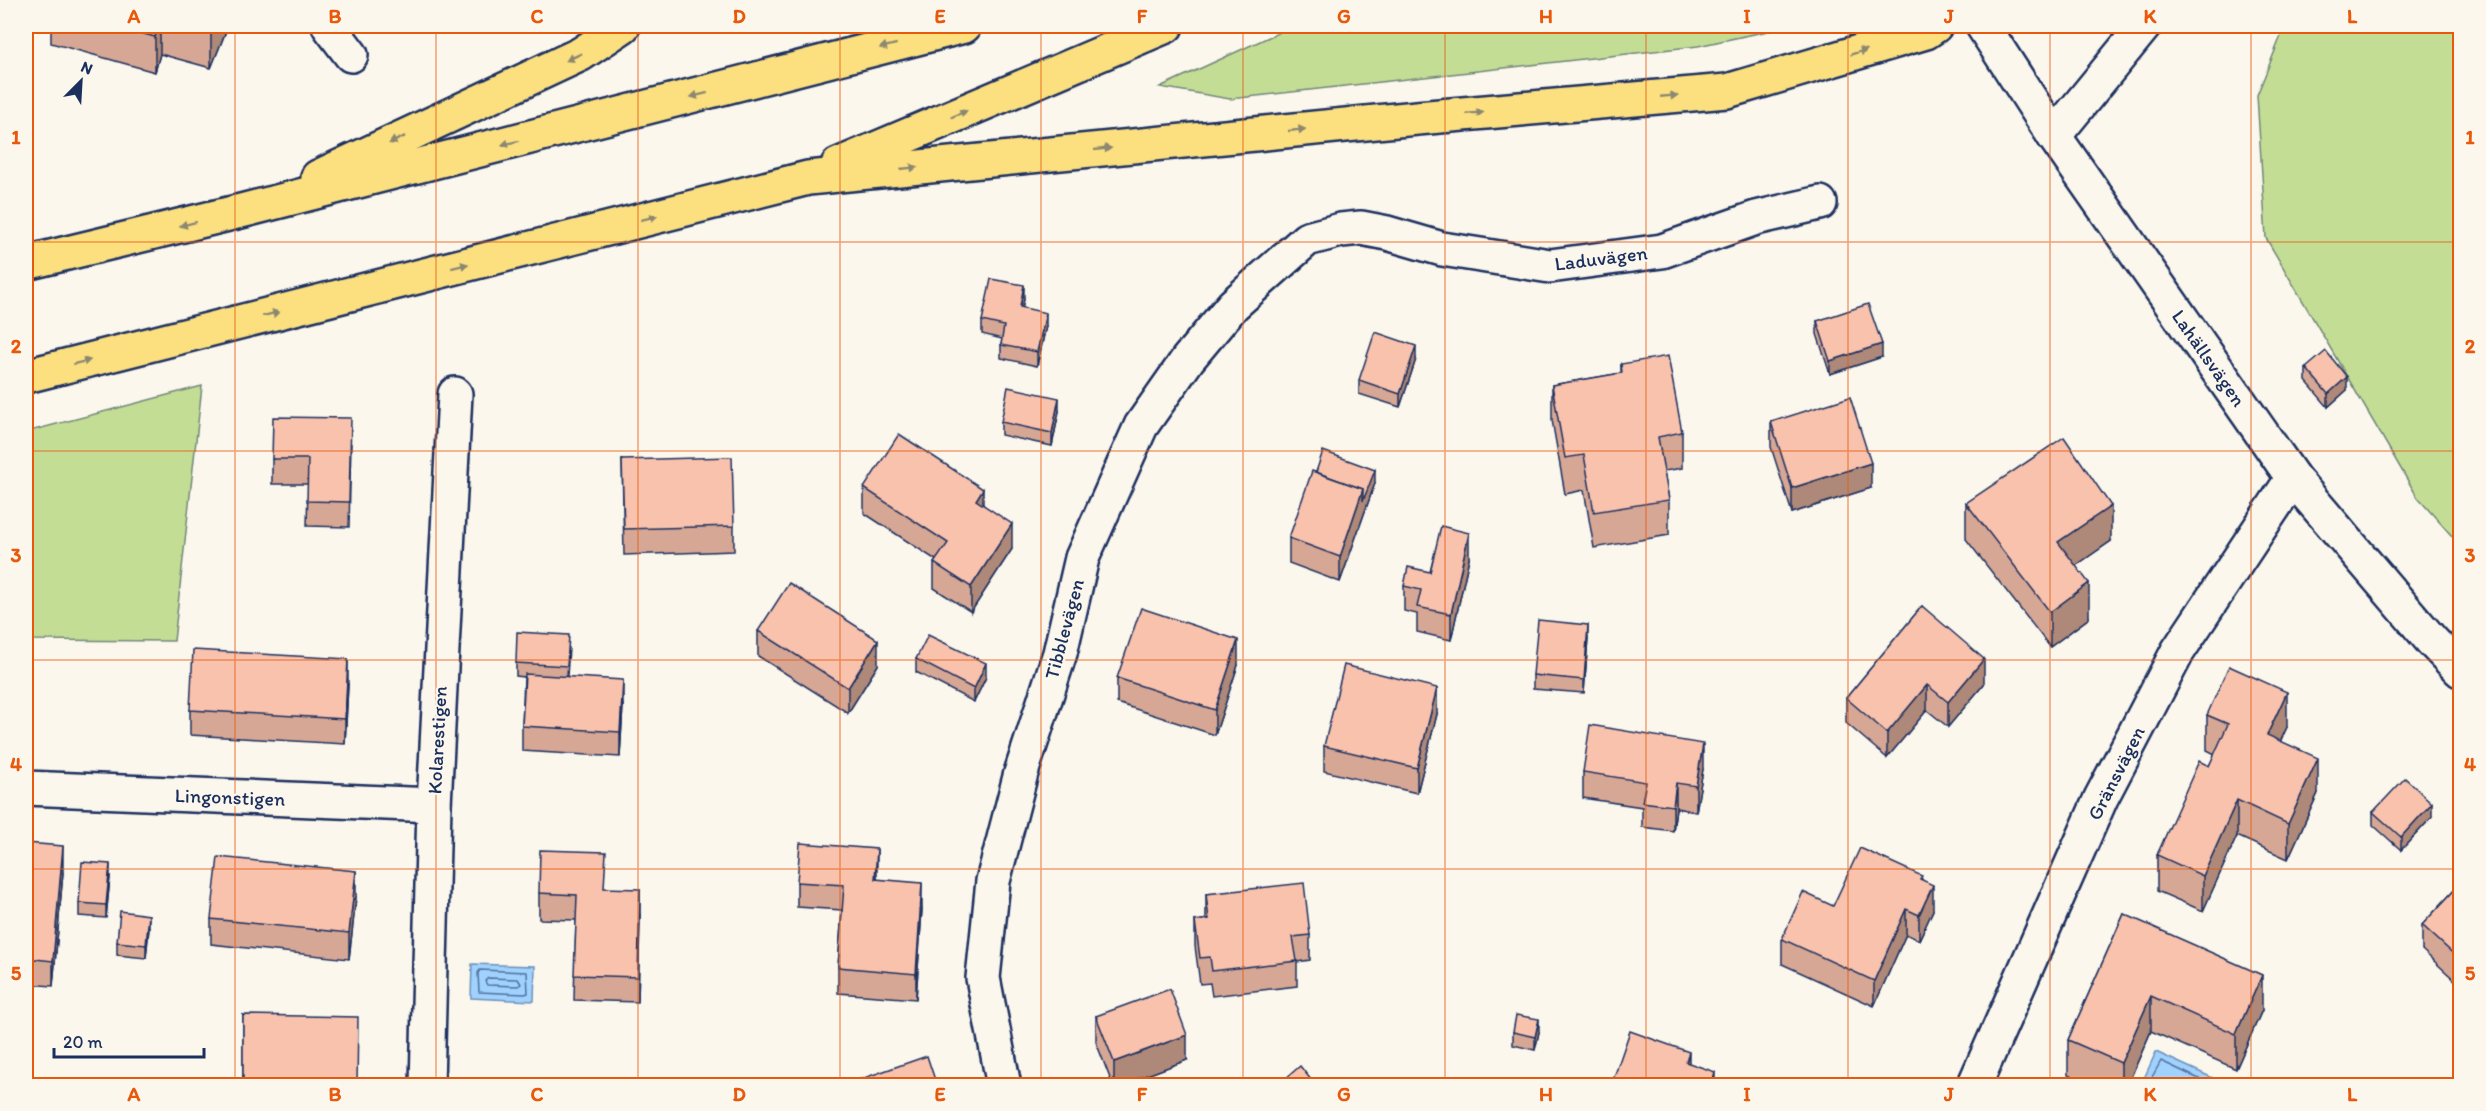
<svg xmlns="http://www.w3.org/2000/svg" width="2486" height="1111" font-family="Itim,sans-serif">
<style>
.green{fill:#c4dd94;stroke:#708679;stroke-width:1.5}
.water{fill:#a0d2fd;stroke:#6b91bd;stroke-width:1.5}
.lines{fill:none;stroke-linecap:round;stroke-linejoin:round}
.shore{stroke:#50709e;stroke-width:1.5}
.minor-casing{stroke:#1b2f5e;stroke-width:38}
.highway-casing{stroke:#1b2f5e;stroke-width:38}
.minor{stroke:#fbf7ec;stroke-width:33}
.highway{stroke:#fce080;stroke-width:33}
.wall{fill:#d6a795;stroke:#1b2f5e;stroke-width:1.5}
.shaded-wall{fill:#ae8879;stroke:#1b2f5e;stroke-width:1.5}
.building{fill:#f9c2ad;stroke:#1b2f5e;stroke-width:1.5}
.oneway{fill:#8c886f}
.grid{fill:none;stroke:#e8590c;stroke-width:1.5;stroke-opacity:0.55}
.labels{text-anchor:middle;stroke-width:4.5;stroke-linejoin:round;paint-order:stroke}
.street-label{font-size:20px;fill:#1b2f5e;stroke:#fbf7ec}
.neatline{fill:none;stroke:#e8590c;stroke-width:2}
.grid-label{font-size:20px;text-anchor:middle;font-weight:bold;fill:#e8590c}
</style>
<rect width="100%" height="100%" fill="#fbf7ec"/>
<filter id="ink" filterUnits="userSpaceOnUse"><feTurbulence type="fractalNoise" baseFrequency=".0167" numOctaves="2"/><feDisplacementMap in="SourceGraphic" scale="12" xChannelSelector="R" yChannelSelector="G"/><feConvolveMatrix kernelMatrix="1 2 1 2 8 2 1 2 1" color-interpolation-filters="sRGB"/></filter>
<g filter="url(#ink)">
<g class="green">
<polygon points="1293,26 1791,26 1698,46 1230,99 1160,87"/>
<polygon points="2285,26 2460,26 2460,545 2418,498 2266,238 2257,95"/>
<polygon points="202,386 174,641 26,640 26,432"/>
</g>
<g class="water">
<polygon points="472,964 535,966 534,1001 471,998"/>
<polygon points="2156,1052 2228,1085 2141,1085"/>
</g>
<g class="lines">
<g class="shore">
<polygon points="480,970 527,972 528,993 525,994 479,992 478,973"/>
<polygon points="488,978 518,979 521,984 518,986 487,985 485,981"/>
<polyline points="2147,1086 2161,1061 2214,1086"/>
</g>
<defs>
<g id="minor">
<polyline points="329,26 351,55"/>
<polyline points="1983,26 2054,136 2293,478 2432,641 2460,670"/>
<polyline points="2054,136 2144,26"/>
<polyline points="26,788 434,805"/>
<polyline points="427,1086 434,805 455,394"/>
<polyline points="1004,1086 983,978 993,881 1021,773 1060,653 1082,558 1141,426 1188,359 1233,305 1307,239 1341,230 1361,228 1387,233 1442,249 1550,266 1662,251 1756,218 1820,203"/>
<polyline points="1974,1086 2101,798 2178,651 2293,478"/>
</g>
<g id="highway">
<polyline points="838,165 1166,26"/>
<polyline points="318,177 581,54 623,26"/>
<polyline points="26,263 245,210 964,26"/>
<polyline points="26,376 808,178 1417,118 1727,91 1926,32 1935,26"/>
</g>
</defs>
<use href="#minor" class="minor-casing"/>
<use href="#highway" class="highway-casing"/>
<use href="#minor" class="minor"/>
<use href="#highway" class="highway"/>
</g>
<g class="wall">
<polygon points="51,26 228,26 211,68 160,54 155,72 51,43"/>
<polygon points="1024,299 1022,308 1046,326 1037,366 1001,358 1001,345 1002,339 982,334 982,321"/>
<polygon points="1817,321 1882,357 1830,374 1817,334"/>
<polygon points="1416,359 1400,407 1359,394 1359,380"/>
<polygon points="1621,364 1682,432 1682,468 1664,471 1669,500 1669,535 1594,548 1584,490 1565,494 1552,420 1552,385 1621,373"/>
<polygon points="2306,368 2347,390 2328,407 2306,381"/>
<polygon points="1059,411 1052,446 1001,435 1001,422"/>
<polygon points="1771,422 1871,488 1792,513 1771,447"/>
<polygon points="351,444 349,527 307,526 308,484 272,484 272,459"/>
<polygon points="622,460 734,526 734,551 624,555"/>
<polygon points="1316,472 1375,483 1340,582 1289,563 1289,538"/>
<polygon points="864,488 983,504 1012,549 971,612 934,588 934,563 936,560 864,513"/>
<polygon points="1966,503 2111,541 2076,565 2089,618 2050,647 1966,539"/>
<polygon points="1469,558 1451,640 1417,632 1417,614 1404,611 1404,586 1430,572"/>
<polygon points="1922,606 1984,684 1948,727 1927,710 1887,758 1846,723 1846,698"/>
<polygon points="758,631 878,665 848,713 758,656"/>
<polygon points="1588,638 1584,693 1533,689 1533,675"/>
<polygon points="569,648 567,676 623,705 620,757 522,751 522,726 524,677 516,676 516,663"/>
<polygon points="916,659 986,677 974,702 916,672"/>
<polygon points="1238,665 1215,735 1117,703 1117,678"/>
<polygon points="348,684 345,744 190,735 190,710"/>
<polygon points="1437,714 1417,793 1324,771 1324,746"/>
<polygon points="2207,715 2287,727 2280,741 2318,793 2288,859 2237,836 2203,911 2157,891 2157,855 2209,766 2215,754 2207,750"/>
<polygon points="1703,769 1696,812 1676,808 1673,831 1642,827 1642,807 1583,798 1583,772"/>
<polygon points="2373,812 2432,817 2401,850 2373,825"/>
<polygon points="26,843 63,872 53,986 26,984"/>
<polygon points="877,875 877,880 922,909 916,999 838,993 838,967 842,910 797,907 797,882"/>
<polygon points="110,877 106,918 79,916 79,903"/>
<polygon points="1922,879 1933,910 1919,940 1906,934 1874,1006 1782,964 1782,939 1833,906"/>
<polygon points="2460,884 2460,985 2422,950 2422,925"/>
<polygon points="605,888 640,914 638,1002 574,1000 576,920 539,919 539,893"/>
<polygon points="1206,894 1310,935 1310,960 1297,962 1297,986 1212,996 1210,983 1200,984 1195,946 1195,921 1206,920"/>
<polygon points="356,897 349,959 211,944 211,919"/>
<polygon points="2124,914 2262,1010 2236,1069 2151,1031 2127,1086 2092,1086 2068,1075 2068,1040"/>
<polygon points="149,928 146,958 117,955 117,942"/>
<polygon points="243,1015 357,1086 243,1086"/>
<polygon points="1096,1016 1187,1060 1118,1086 1113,1086 1096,1042"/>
<polygon points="1513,1032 1539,1032 1535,1050 1513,1045"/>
</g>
<g class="shaded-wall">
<polygon points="158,26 160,26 160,54 155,72 155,37"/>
<polygon points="214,26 228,26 211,68 211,33"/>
<polygon points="1024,285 1024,299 1020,320 1020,307"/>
<polygon points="1046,313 1046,326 1037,366 1037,352"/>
<polygon points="1882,344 1882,357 1830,374 1830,361"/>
<polygon points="1416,346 1416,359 1400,407 1400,394"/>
<polygon points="2347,377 2347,390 2328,407 2328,394"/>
<polygon points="1059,398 1059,411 1052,446 1052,433"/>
<polygon points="1871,463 1871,488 1792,513 1792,488"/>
<polygon points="1375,470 1375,483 1340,582 1340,557 1363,489"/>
<polygon points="983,489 983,514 976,500"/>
<polygon points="2111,506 2111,541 2058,578 2058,542"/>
<polygon points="1012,524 1012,549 971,612 971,587"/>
<polygon points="1469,533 1469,558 1451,640 1451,614"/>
<polygon points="2089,583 2089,618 2050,647 2050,612"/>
<polygon points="1588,625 1588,638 1584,693 1584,680"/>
<polygon points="878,640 878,665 848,713 848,688"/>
<polygon points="1238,640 1238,665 1215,735 1215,710"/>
<polygon points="348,659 348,684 345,744 345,719"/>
<polygon points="1984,659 1984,684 1948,727 1948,702"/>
<polygon points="986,663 986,677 974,702 974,689"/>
<polygon points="623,680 623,705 620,757 620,732"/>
<polygon points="1927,685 1927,710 1887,758 1887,733"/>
<polygon points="1437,688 1437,714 1417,793 1417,768"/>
<polygon points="2287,692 2287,727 2267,770 2267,735"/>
<polygon points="1703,744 1703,769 1696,812 1696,786"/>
<polygon points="2318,758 2318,793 2288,859 2288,824"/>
<polygon points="1676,783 1676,808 1673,831 1673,806"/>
<polygon points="2237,800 2237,836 2203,911 2203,876"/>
<polygon points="2432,803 2432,817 2401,850 2401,837"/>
<polygon points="63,846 63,872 53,986 53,961"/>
<polygon points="877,849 877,875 875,905 875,879"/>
<polygon points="110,864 110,877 106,918 106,905"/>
<polygon points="356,871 356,897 349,959 349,933"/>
<polygon points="922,883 922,909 916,999 916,974"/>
<polygon points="1933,885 1933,910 1919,940 1919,915"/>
<polygon points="640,889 640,914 638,1002 638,977"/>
<polygon points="1906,909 1906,934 1874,1006 1874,981"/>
<polygon points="149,915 149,928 146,958 146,945"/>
<polygon points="2262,975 2262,1010 2236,1069 2236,1034"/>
<polygon points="2151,996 2151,1031 2127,1086 2121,1086 2121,1063"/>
<polygon points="1539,1019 1539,1032 1535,1050 1535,1037"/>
<polygon points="1187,1035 1187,1060 1118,1086 1114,1086 1114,1062"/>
<polygon points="1689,1052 1689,1077 1686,1062"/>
<polygon points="1715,1072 1715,1086 1711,1086"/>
</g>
<g class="building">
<polygon points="115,26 158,26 155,37"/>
<polygon points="185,26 214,26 211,33"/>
<polygon points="991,279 1024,285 1020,307 1046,313 1037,352 1001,345 1004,326 982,321"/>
<polygon points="1868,304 1882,344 1830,361 1817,321"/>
<polygon points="1375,332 1416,346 1400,394 1359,380"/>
<polygon points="2326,351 2347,377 2328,394 2306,368"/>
<polygon points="1668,356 1682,432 1658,437 1669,500 1594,512 1584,455 1565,458 1552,385 1622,373 1621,364"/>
<polygon points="1008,387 1059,398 1052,433 1001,422"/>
<polygon points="1850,397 1871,463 1792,488 1771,422"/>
<polygon points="273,417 351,418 349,502 307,501 308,459 272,459"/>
<polygon points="899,434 983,489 976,500 1012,524 971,587 934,563 948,543 864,488"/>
<polygon points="2064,437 2111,506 2058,542 2089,583 2050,612 1966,503"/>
<polygon points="1323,451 1375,470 1363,501 1363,489 1316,472"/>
<polygon points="732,457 734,526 624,529 622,460"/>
<polygon points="1312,471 1363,489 1340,557 1289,538"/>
<polygon points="1441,526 1469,533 1451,614 1417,607 1421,590 1404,586 1408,567 1430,572"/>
<polygon points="789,583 878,640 848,688 758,631"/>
<polygon points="1922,606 1984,659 1948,702 1927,685 1887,733 1846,698"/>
<polygon points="1141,608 1238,640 1215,710 1117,678"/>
<polygon points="1538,620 1588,625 1584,680 1533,675"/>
<polygon points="517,632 569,635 567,666 516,663"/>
<polygon points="928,635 986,663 974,689 916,659"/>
<polygon points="193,650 348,659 345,719 190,710"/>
<polygon points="1344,665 1437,688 1417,768 1324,746"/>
<polygon points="2229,666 2287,692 2267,735 2318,758 2288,824 2237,800 2203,876 2157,855 2199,761 2209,766 2228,724 2207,715"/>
<polygon points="525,674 623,680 620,732 522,726"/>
<polygon points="1590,725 1703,744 1696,786 1676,783 1673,806 1642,802 1646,782 1583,772"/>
<polygon points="2405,778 2432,803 2401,837 2373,812"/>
<polygon points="26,843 63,846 53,961 26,958"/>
<polygon points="800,843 877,849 875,879 922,883 916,974 838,967 844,885 797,882"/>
<polygon points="1860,848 1922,876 1920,879 1933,885 1919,915 1906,909 1874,981 1782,939 1803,892 1833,906"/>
<polygon points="540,850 606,852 604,888 640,889 638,977 574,975 577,895 539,893"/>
<polygon points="218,857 356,871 349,933 211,919"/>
<polygon points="82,862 110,864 106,905 79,903"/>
<polygon points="1304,883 1310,935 1293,937 1297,961 1212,971 1210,957 1200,958 1195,921 1209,919 1206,894"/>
<polygon points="2460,884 2460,960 2422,925"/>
<polygon points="120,911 149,915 146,945 117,942"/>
<polygon points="2124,914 2262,975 2236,1034 2151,996 2121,1063 2068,1040"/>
<polygon points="1170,989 1187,1035 1114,1062 1096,1016"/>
<polygon points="243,1015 358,1017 357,1086 290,1086 290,1082 243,1082"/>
<polygon points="1516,1015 1539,1019 1535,1037 1513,1032"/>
<polygon points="1630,1031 1689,1052 1686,1062 1715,1072 1711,1086 1611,1086"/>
<polygon points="927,1056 937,1086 841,1086"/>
<polygon points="1300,1066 1316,1086 1277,1086"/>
</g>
<defs><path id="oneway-solid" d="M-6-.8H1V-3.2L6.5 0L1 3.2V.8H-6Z" transform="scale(1.5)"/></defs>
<g class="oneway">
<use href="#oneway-solid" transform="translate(888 46) rotate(166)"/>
<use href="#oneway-solid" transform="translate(1859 52) rotate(-17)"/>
<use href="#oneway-solid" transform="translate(574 57) rotate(154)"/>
<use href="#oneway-solid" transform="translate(699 95) rotate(166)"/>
<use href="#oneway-solid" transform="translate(1669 96) rotate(-5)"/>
<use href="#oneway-solid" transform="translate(1475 113) rotate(-5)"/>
<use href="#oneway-solid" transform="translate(959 114) rotate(-23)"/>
<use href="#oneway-solid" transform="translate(1297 130) rotate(-6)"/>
<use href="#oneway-solid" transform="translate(397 140) rotate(155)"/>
<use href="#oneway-solid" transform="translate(510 143) rotate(166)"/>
<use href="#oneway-solid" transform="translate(1103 149) rotate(-6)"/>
<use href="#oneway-solid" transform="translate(909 168) rotate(-6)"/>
<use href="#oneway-solid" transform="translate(649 218) rotate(-14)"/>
<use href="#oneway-solid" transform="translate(188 224) rotate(166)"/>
<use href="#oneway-solid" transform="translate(460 266) rotate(-14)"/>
<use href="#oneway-solid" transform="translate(271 314) rotate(-14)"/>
<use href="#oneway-solid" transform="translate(82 362) rotate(-14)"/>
</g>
</g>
<path class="grid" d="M235,26V1086M436,26V1086M638,26V1086M840,26V1086M1041,26V1086M1243,26V1086M1445,26V1086M1646,26V1086M1848,26V1086M2050,26V1086M2251,26V1086M26,242H2460M26,451H2460M26,660H2460M26,869H2460"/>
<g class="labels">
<g class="street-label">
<text transform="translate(1601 258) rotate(-7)" y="7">Laduvägen</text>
<text transform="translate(2209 358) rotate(55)" y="7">Lahällsvägen</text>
<text transform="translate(1064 629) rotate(-75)" y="7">Tibblevägen</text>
<text transform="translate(437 740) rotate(-87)" y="7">Kolarestigen</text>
<text transform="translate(2116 773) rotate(-63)" y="7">Gränsvägen</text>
<text transform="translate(230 797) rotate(2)" y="7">Lingonstigen</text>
</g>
</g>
<rect width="2486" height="1111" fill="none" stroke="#fbf7ec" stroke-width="66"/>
<g transform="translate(81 81) rotate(24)" stroke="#fbf7ec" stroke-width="4.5" paint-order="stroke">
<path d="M0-4.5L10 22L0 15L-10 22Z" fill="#1b2f5e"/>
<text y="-9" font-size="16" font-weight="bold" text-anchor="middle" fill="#1b2f5e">N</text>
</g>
<path d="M54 1048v9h150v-9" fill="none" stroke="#1b2f5e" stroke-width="3"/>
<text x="63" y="1048" font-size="18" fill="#1b2f5e" stroke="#fbf7ec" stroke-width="4.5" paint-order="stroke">20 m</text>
<rect x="33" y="33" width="2420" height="1045" class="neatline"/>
<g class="grid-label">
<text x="134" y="23">A</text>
<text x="335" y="23">B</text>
<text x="537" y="23">C</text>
<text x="739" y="23">D</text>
<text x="940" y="23">E</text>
<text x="1142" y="23">F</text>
<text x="1344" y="23">G</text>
<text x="1546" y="23">H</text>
<text x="1747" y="23">I</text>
<text x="1949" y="23">J</text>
<text x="2150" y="23">K</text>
<text x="2352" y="23">L</text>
<text x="16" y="144">1</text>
<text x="2470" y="144">1</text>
<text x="16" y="353">2</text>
<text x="2470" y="353">2</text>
<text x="16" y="562">3</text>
<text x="2470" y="562">3</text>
<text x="16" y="771">4</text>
<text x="2470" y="771">4</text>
<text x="16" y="980">5</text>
<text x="2470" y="980">5</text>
<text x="134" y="1101">A</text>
<text x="335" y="1101">B</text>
<text x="537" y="1101">C</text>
<text x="739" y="1101">D</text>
<text x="940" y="1101">E</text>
<text x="1142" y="1101">F</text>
<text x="1344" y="1101">G</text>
<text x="1546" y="1101">H</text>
<text x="1747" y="1101">I</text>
<text x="1949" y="1101">J</text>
<text x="2150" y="1101">K</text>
<text x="2352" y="1101">L</text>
</g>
</svg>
